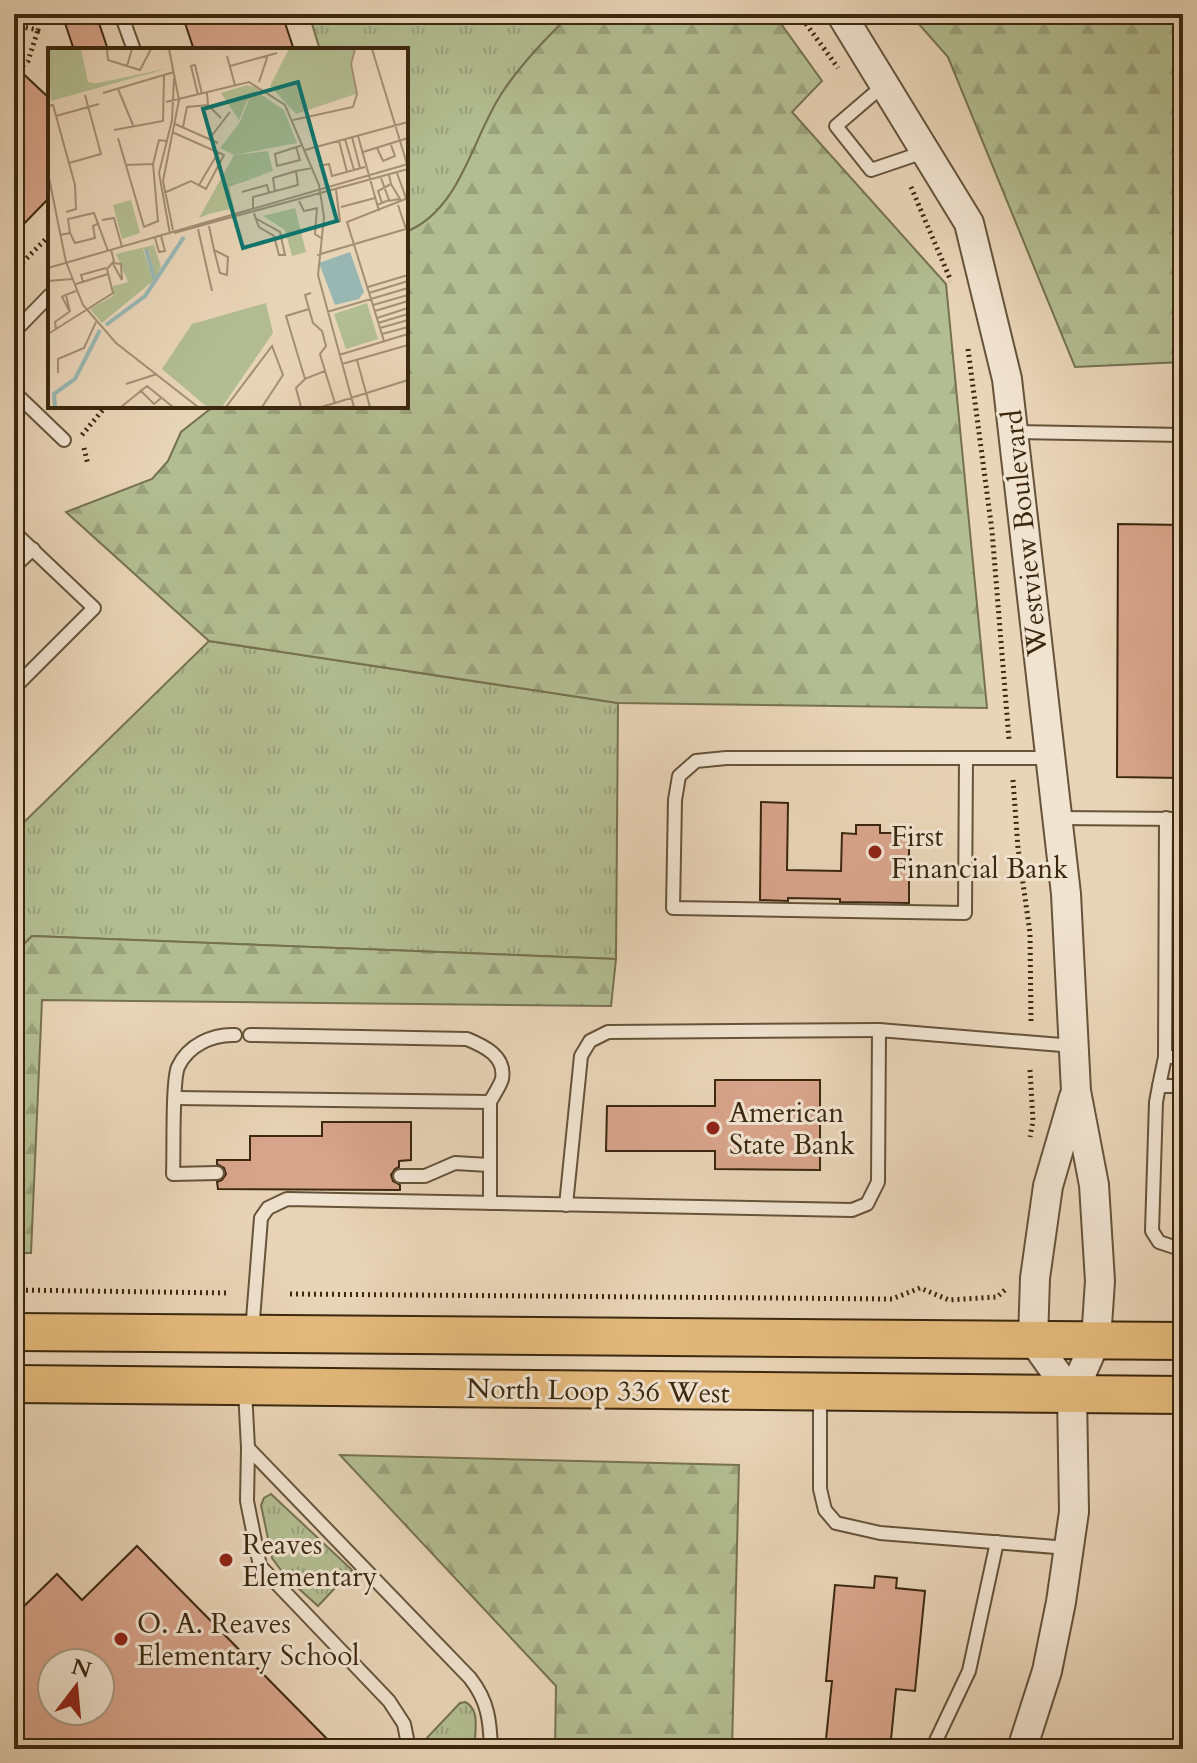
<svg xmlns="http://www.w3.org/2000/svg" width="1197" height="1763" font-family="Cardo,serif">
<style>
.grass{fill:url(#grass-tufts);stroke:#767250;stroke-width:2}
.forest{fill:url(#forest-firs);stroke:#767250;stroke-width:2}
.building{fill:#d8a48b;stroke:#3b280f;stroke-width:2;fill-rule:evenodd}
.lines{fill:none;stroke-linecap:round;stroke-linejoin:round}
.service-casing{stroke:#665339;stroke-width:16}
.tertiary-casing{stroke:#665339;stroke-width:32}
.primary-casing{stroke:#3b280f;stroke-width:40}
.path{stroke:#3b280f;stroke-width:5;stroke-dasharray:2 4;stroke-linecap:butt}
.service{stroke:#f0e3d0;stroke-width:12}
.tertiary{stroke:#f0e3d0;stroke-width:28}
.primary{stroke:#e4ba7c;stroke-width:36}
.poi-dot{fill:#8f2418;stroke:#f0e3d0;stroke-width:3}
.labels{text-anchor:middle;stroke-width:6;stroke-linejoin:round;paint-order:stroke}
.street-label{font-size:28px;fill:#3b280f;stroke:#f0e3d0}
.poi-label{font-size:28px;fill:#3b280f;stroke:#f0e3d0;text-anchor:start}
.inset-river{fill:none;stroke:#98b7b3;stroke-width:4}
.inset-road{fill:none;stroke:#a38f74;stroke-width:2}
.view{fill:#0f766e;fill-opacity:0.15;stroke:#0f766e;stroke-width:4}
.inset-edge{fill:none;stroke:#3b280f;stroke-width:4}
</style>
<defs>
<pattern id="grass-tufts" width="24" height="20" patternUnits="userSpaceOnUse" patternTransform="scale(2)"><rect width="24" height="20" fill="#b2bd91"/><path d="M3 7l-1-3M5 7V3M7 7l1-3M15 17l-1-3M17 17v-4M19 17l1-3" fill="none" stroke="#9aa27c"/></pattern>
<pattern id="forest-firs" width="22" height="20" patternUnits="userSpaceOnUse" patternTransform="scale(2)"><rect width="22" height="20" fill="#b2bd91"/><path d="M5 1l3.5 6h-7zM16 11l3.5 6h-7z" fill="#9aa27c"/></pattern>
</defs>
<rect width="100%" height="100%" fill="#e8d4b7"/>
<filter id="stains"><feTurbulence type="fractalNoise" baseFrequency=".0025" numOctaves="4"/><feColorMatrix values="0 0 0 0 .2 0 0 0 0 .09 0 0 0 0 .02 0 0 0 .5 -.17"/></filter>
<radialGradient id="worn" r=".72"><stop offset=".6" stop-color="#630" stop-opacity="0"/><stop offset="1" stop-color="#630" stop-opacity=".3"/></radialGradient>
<g class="grass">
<path d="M309,14H571C546,38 521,64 502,93C472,138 461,210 406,232V50H320Z"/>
<polygon points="209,641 618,703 616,959 32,936 14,954 14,832"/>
<polygon points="271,1494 352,1570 318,1606 286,1577 272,1558 261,1505 264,1498"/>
<path d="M465,1702C480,1709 475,1728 475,1743L423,1742L460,1703Z"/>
</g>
<g class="forest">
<path d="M571,14H774L822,81L792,112L946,284L987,708L618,703L209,641L66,512L152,479L168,461L181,432L214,406H406V232C461,210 472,138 502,93C521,64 546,38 571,14Z"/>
<polygon points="910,14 1183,14 1183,362 1075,367 948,57"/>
<polygon points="32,936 616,959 611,1006 42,1000 31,1253 14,1253 14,954"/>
<polygon points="340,1455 739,1465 732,1749 555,1749 556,1686"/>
</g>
<g class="building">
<polygon points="62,14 96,14 108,50 74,50"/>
<polygon points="182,14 282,14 294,50 194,50"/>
<polygon points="14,65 50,99 50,197 14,234"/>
<polygon points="1118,524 1183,525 1183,778 1117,777"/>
<polygon points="761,802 788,803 787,870 841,871 842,833 856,834 856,825 880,825 880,833 909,833 909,903 840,902 840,899 788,898 788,901 760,900"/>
<polygon points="715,1080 820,1080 820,1170 715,1169 715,1151 606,1151 607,1106 715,1106"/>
<polygon points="322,1122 411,1122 411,1160 399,1161 399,1167 395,1169 391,1175 393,1181 400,1185 400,1190 218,1189 217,1182 222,1180 226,1174 224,1168 217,1164 217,1160 250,1160 250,1136 322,1136"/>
<path d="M137,1546L337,1749H14V1616L57,1574L82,1600ZM52,1663H100V1711H52Z"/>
<polygon points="875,1576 897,1578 896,1588 925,1591 915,1691 896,1689 890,1749 825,1749 832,1681 826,1681 835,1585 874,1588"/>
</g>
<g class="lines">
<defs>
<g id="service">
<polyline points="121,14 134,50"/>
<polyline points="885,84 836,126 871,170 924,152"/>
<polyline points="14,332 50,295"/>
<polyline points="14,392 64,440"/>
<polyline points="1014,432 1183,435"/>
<polyline points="14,532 94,608 14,688"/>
<polyline points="14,567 33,549"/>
<polyline points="966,758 965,913 673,908 675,800 679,776 696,761 726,758 1049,758"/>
<polyline points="1057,818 1183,819"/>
<polyline points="1166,818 1165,1057 1159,1086 1183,1086"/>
<path d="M250,1035L467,1039C484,1046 506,1056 502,1079C500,1086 493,1096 490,1102"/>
<polyline points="1165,1057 1183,1057"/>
<polyline points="1159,1086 1156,1102 1152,1231 1159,1242 1183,1250"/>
<polyline points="175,1098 490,1102 490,1203"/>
<path d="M217,1173L173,1174C174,1154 172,1081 178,1067C188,1045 213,1034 235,1035"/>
<polyline points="400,1176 425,1176 455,1163 489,1165"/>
<polyline points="566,1205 581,1056 590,1041 608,1032 879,1030"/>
<polyline points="252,1332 261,1218 268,1208 287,1199 852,1210 867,1204 878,1182 879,1030 1074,1046"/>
<polyline points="245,1390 248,1448 247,1501 260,1566 389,1701 404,1724 409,1749"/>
<polyline points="820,1396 820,1489 825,1510 836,1523 880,1533 1068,1548"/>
<path d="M248,1448L470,1678C488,1701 490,1720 491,1749"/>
<polyline points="932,1749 969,1671 997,1542"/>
</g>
<g id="tertiary">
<polyline points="841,14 969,223 1007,379 1066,894 1076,1091 1094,1185 1100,1281 1096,1340 1072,1395 1074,1512 1061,1602 1047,1671 1022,1749"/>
<polyline points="1072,1395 1033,1340 1035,1278 1048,1186 1074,1097"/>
</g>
<g id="primary">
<polyline points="14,1332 1183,1341"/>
<polyline points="14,1384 1183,1395"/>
</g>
</defs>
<use href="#service" class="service-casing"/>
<use href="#tertiary" class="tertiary-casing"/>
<use href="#primary" class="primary-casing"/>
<g class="path">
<polyline points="799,14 838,68"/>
<polyline points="14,25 38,30 39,14"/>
<polyline points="14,74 28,61 38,30"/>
<polyline points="911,187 951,281"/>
<polyline points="14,271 50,235"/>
<polyline points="968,349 992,531 1009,740"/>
<polyline points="82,435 106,406"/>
<polyline points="84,448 88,465"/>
<polyline points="1013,780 1018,848 1030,933 1031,1022"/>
<polyline points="1030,1070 1033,1121 1030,1137"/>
<polyline points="14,1290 228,1293"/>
<polyline points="290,1294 892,1299 920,1288 949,1300 997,1297 1006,1289"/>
</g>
<use href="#service" class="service"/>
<use href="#tertiary" class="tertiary"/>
<use href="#primary" class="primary"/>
</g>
<g class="poi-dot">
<circle cx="875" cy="852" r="8"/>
<circle cx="713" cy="1128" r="8"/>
<circle cx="226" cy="1560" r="8"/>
<circle cx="121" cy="1639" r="8"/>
</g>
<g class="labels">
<g class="street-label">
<text transform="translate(1024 533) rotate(-96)" y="10">Westview Boulevard</text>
<text transform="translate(598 1390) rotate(1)" y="10">North Loop 336 West</text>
</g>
<g class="poi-label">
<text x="891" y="846">First<tspan x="891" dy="32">Financial Bank</tspan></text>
<text x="729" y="1122">American<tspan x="729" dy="32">State Bank</tspan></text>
<text x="242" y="1554">Reaves<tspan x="242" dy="32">Elementary</tspan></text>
<text x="137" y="1633">O. A. Reaves<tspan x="137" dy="32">Elementary School</tspan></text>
</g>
</g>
<g transform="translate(48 48)">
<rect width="360" height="360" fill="#e8d4b7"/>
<path d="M7,1H33L40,34L57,37L8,44ZM199,37L213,41L199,53L191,72L173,45ZM220,103L225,123L179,134L161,166L151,170L186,107ZM83,152L92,185L74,191L65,157ZM106,197L113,219L107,230L101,203L95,201L105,233L54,275L42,261L65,248V238L80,234L68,206Z" fill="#b2bd91"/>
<path d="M0,1H7L8,44L121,20L3,53ZM241,1H306L302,17L308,46L248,66L222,38ZM205,41L236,62L249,95L186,107L172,100L192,74ZM225,123L181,139L186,160L161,166L179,134ZM247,160L258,204L244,208L237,182L215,168ZM218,255L225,285L174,359H159L114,321L144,276ZM319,255L330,291L298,301L286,266Z" fill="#b2bd91"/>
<path d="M302,204L316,244L311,251L287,257L271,215Z" fill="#98b7b3"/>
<path class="inset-river" d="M98,201L107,234M58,277L97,248L136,189M7,359L6,346L27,331L52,282"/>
<path class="inset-road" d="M59,1L60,12L79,18M84,1L79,18L92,22L103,1M121,1L131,52L115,133L125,182M141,1H170M324,1L359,116M179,8L187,37M182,18L229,5M211,34L220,7M70,41L85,77M55,45L126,24M159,45L160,57L173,70M150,47L143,18L147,17L154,46M118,54L201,34L237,57L271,137L276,169L270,227L306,359M0,58L5,57L27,137L28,161L18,164M8,68L51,56M245,72L305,59L309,46L303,16L307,1M127,76L170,95M135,79L139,59L160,57M66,82L115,73L116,28M310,88L331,163M304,89L312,120M70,90L96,179L110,173L105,116L111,92L118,93M162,90L182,64M297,91L306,122M291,93L299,124M248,99L252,112L229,118L227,106L230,105L255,97M329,100L335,113L347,108L343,97M257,102L360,74M315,104L360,90M21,115L53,106L37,47M77,117L105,116M271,118L281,116L284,128L317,119M0,125L18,214L35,257L68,295L150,359M349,125L358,150M151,137L170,105M194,144L219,137L221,145M227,144L225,130L248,123M116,145L143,133L158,141L176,107L124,84M251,153L256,163L270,160M340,153L352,151L343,136M334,155L330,143L343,136L341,127M329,157L341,152L333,130M350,157L358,181M293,159L327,150M205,160V149L250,137L248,123L264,120M269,160L267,186L273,190M206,165L209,174L211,179L226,188L231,207H237L232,184L207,170M54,172L66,170L74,199M275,177L292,173L288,142M161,178L166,202L172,225L179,227L180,209L166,202M150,181L164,243M22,185L27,195L47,190L45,178L51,175M126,185L360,121M122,186L111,125L124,72L126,30M12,187L22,185L20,171L46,165L60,203M107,190L111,204L117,203L113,188M269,207L358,181M65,216L74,232L73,216L65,215M0,220L360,116M0,233L24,231M35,234L33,227L58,220M28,236L60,226M320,239L360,227M321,245L360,233M18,247L22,264L14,249L15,248L28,243M325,257L360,247M261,261L238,268L257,331L277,323L272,306L278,298L274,283L265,275L257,247L263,245M327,263L360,253M279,264L360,240M329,270L360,260M330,275L360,266M332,280L360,272M8,281L7,274L21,264M0,286L65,245L59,221L66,213L63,202M334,286L360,279M336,293L299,174L360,150M291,307L360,286M309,312L322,359M294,316L360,297M10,325V311L36,300L48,274M78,336L109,326M92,342L106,356L113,350M287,355L360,332M73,359L99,338L125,359M178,359L224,298L235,327L214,359M253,359L248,340L257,331M273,359L287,355L277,323"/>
<path class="view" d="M250,34L289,173L195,200L155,61Z"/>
<rect width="360" height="360" class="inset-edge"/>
</g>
<rect width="1197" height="1763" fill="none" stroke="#e8d4b7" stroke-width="48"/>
<rect x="16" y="16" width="1165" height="1731" fill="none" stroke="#3b280f" stroke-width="4"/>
<rect x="24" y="24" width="1149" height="1715" fill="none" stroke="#3b280f" stroke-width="2"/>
<g transform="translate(76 1687) rotate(16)"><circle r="38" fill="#f0e3d0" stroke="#a89883" stroke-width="2"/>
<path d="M0-6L14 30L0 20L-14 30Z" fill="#8f2418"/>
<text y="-12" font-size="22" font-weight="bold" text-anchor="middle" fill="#3b280f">N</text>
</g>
<rect width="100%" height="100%" filter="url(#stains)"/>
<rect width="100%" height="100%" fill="url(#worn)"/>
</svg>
